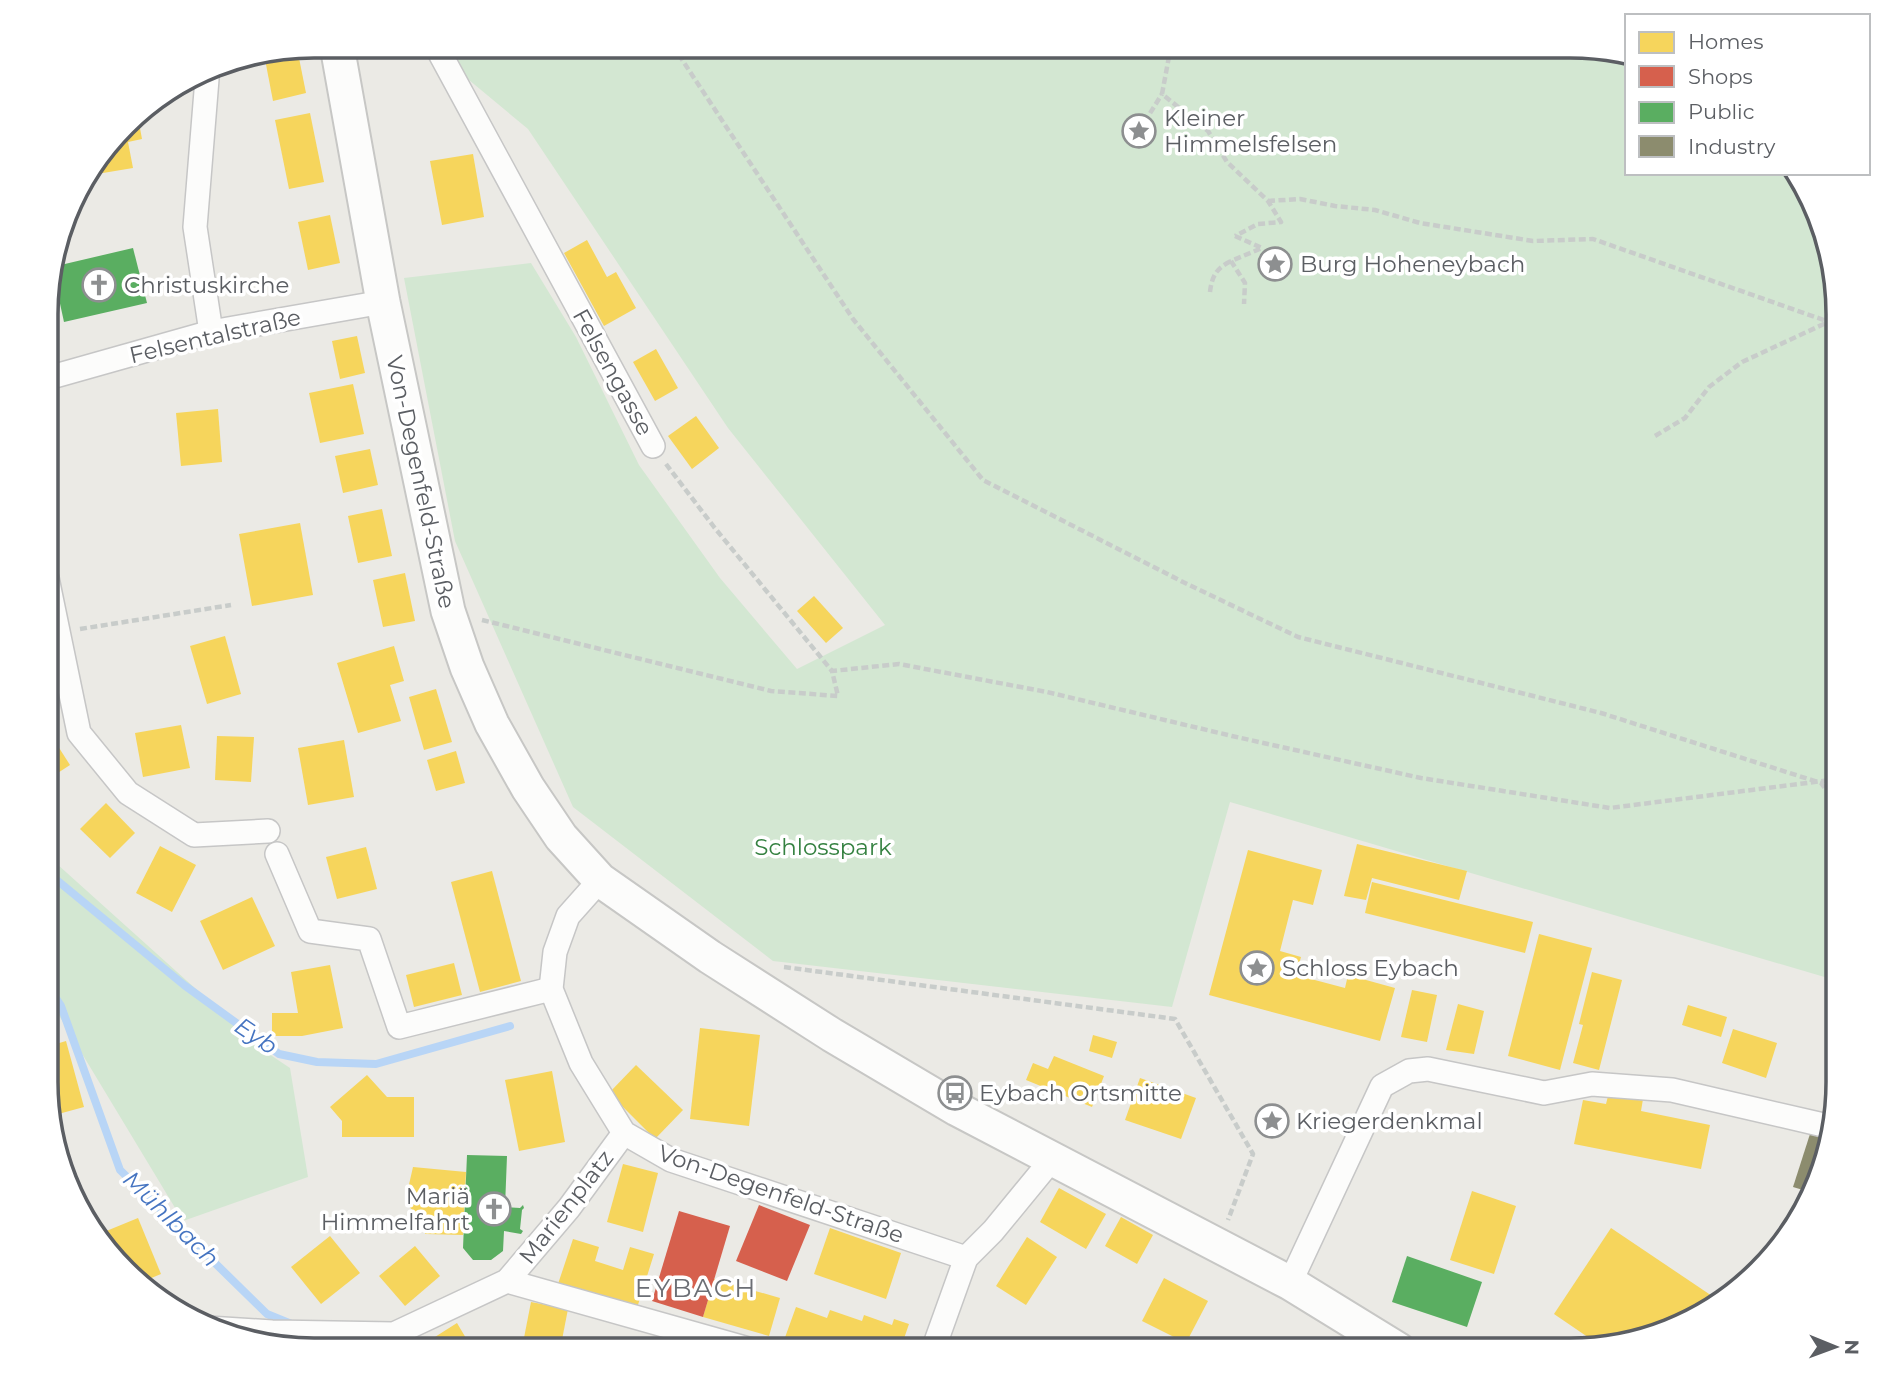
<svg xmlns="http://www.w3.org/2000/svg" width="1884" height="1396" font-family="Montserrat,sans-serif">
<style>
.green{fill:#d3e7d2}
.homes{fill:#f6d55c}
.shops{fill:#d6604d}
.public{fill:#5aae61}
.industry{fill:#8c8c6e}
.lines{fill:none;stroke-linecap:round;stroke-linejoin:round}
.stream{stroke:#b8d5f6;stroke-width:8}
.minor-casing{stroke:#c6c6c6;stroke-width:26}
.secondary-casing{stroke:#c7c7c5;stroke-width:37}
.path{stroke:#c8ccca;stroke-width:4.5;stroke-dasharray:7 3.5;stroke-linecap:butt}
.minor{stroke:#fcfcfb;stroke-width:23}
.secondary{stroke:#fcfcfb;stroke-width:33}
.labels{text-anchor:middle;stroke-width:7;stroke-linejoin:round;paint-order:stroke}
.poi-label{font-size:23px;fill:#5b5e63;stroke:#fff;text-anchor:start}
.street-label{font-size:23px;fill:#5b5e63;stroke:#fff}
.park-label{font-size:23px;fill:#348140;stroke:#fff}
.water-label{font-size:24px;font-style:italic;fill:#4574c1;stroke:#fff}
.quarter-label{font-size:26px;letter-spacing:2px;fill:#6c6f75;stroke:#fff}
.rim{fill:none;stroke:#5b5e63;stroke-width:3.5}
</style>
<rect width="100%" height="100%" fill="#ebeae5"/>
<g class="green">
<polygon points="428,46 1587,46 1627,55 1627,173 1794,173 1811,196 1838,313 1838,981 1230,802 1172,1007 773,961 573,807 455,541 404,278 531,263 576,337 639,465 720,578 797,669 885,625 728,428 528,129"/>
<polygon points="47,855 266,1052 290,1068 308,1177 183,1221 46,994"/>
</g>
<g class="homes">
<polygon points="297,48 306,93 273,101 264,54"/>
<polygon points="137,112 142,139 128,142 133,168 97,174 95,163"/>
<polygon points="310,113 324,182 289,189 275,120"/>
<polygon points="473,154 484,217 442,225 430,161"/>
<polygon points="330,215 340,263 308,270 298,222"/>
<polygon points="587,240 607,277 616,272 636,308 604,326 564,253"/>
<polygon points="357,336 365,373 340,379 332,341"/>
<polygon points="656,349 678,388 655,401 633,362"/>
<polygon points="353,384 364,434 320,443 309,393"/>
<polygon points="218,409 222,462 181,466 176,413"/>
<polygon points="696,416 719,448 692,469 668,436"/>
<polygon points="370,449 378,485 343,493 335,456"/>
<polygon points="382,509 392,556 358,563 348,516"/>
<polygon points="300,523 313,595 252,606 239,534"/>
<polygon points="405,573 415,621 383,627 373,580"/>
<polygon points="814,596 843,628 826,643 797,611"/>
<polygon points="225,636 241,694 207,704 190,646"/>
<polygon points="394,646 404,681 390,685 401,721 358,733 337,663"/>
<polygon points="436,689 452,742 424,750 409,697"/>
<polygon points="181,725 190,768 143,777 135,733"/>
<polygon points="47,729 70,765 47,780"/>
<polygon points="217,736 254,737 251,782 215,780"/>
<polygon points="344,740 354,797 308,805 298,748"/>
<polygon points="456,751 465,783 436,791 427,760"/>
<polygon points="106,803 135,833 110,858 80,829"/>
<polygon points="1357,844 1467,871 1459,900 1372,878 1366,900 1344,896"/>
<polygon points="160,846 196,865 172,912 136,893"/>
<polygon points="366,847 377,889 337,899 326,857"/>
<polygon points="1248,850 1322,870 1313,905 1293,900 1280,951 1301,957 1296,975 1345,988 1348,975 1395,988 1380,1041 1209,995"/>
<polygon points="492,871 521,981 480,992 451,882"/>
<polygon points="1372,882 1533,922 1525,953 1365,913"/>
<polygon points="252,897 275,946 223,970 200,921"/>
<polygon points="1539,934 1592,948 1560,1070 1508,1056"/>
<polygon points="454,963 462,995 414,1007 406,975"/>
<polygon points="330,965 343,1028 302,1036 272,1036 272,1013 298,1013 291,972"/>
<polygon points="1592,972 1622,980 1599,1070 1573,1063 1583,1025 1579,1024"/>
<polygon points="1412,990 1437,995 1427,1042 1401,1037"/>
<polygon points="1458,1004 1484,1011 1474,1054 1446,1050"/>
<polygon points="1688,1005 1727,1017 1721,1037 1682,1025"/>
<polygon points="700,1028 760,1035 749,1126 690,1119"/>
<polygon points="1733,1029 1777,1043 1766,1078 1722,1063"/>
<polygon points="1093,1035 1117,1042 1112,1058 1089,1051"/>
<polygon points="66,1041 84,1107 51,1116 46,1100 46,1047"/>
<polygon points="1054,1056 1104,1076 1092,1107 1026,1080 1033,1063 1048,1069"/>
<polygon points="636,1065 683,1110 655,1139 609,1093"/>
<polygon points="552,1071 565,1142 519,1151 505,1080"/>
<polygon points="367,1075 387,1097 414,1097 414,1137 342,1137 342,1121 330,1107"/>
<polygon points="1140,1078 1196,1098 1181,1139 1125,1120"/>
<polygon points="1609,1092 1643,1099 1641,1111 1710,1125 1701,1169 1574,1144 1583,1100 1606,1104"/>
<polygon points="623,1164 658,1173 643,1232 607,1222"/>
<polygon points="413,1167 466,1172 463,1235 425,1234 426,1225 405,1202"/>
<polygon points="1059,1188 1106,1214 1086,1249 1040,1222"/>
<polygon points="1472,1191 1516,1206 1494,1274 1450,1260"/>
<polygon points="1121,1217 1153,1235 1137,1264 1105,1246"/>
<polygon points="138,1218 161,1274 137,1284 99,1234"/>
<polygon points="830,1228 901,1253 886,1299 814,1274"/>
<polygon points="1611,1228 1718,1300 1688,1323 1598,1344 1554,1314"/>
<polygon points="330,1236 360,1273 321,1304 291,1267"/>
<polygon points="1027,1237 1057,1257 1026,1305 996,1286"/>
<polygon points="573,1239 599,1247 595,1261 623,1270 630,1247 654,1254 637,1308 558,1284"/>
<polygon points="415,1246 440,1276 405,1306 379,1276"/>
<polygon points="1164,1278 1208,1301 1186,1343 1142,1321"/>
<polygon points="714,1279 780,1298 769,1336 703,1317"/>
<polygon points="531,1302 568,1309 560,1350 522,1348"/>
<polygon points="796,1307 827,1318 830,1310 862,1321 864,1315 892,1325 894,1319 909,1324 900,1350 805,1350 783,1343"/>
<polygon points="457,1323 473,1350 412,1350 427,1342"/>
<polygon points="978,1339 1001,1350 972,1350"/>
</g>
<g class="shops">
<polygon points="759,1205 810,1225 787,1281 736,1261"/>
<polygon points="679,1211 730,1226 703,1317 652,1301"/>
</g>
<g class="public">
<polygon points="133,248 147,303 64,322 52,267"/>
<polygon points="467,1155 507,1156 505,1207 520,1208 523,1205 524,1208 522,1210 520,1229 523,1231 521,1234 504,1231 503,1251 491,1260 473,1260 463,1248"/>
<polygon points="1407,1256 1482,1282 1467,1327 1392,1302"/>
</g>
<polygon class="industry" points="1810,1134 1828,1140 1818,1185 1813,1193 1793,1187"/>
<g class="lines">
<g class="stream">
<polyline points="47,872 184,985 279,1054 317,1062 376,1064 510,1026"/>
<polyline points="46,983 61,1006 120,1170 267,1314 294,1325"/>
</g>
<defs>
<g id="minor">
<polyline points="436,46 653,446"/>
<polyline points="206,72 207,79 195,227 211,332"/>
<polyline points="48,378 211,332 383,302"/>
<polyline points="47,578 79,733 128,793 194,835 268,831"/>
<polyline points="277,854 310,931 369,939 399,1027 551,989"/>
<polyline points="600,880 568,916 555,952 551,989 581,1063 624,1133 671,1160 966,1258"/>
<polyline points="507,1281 752,1350"/>
<polyline points="1290,1283 1382,1086 1409,1071 1428,1069 1544,1093 1592,1084 1672,1090 1832,1127"/>
<polyline points="208,1328 272,1332 394,1334 507,1281 569,1208 624,1133"/>
<polyline points="933,1350 966,1258 993,1231 1053,1158"/>
</g>
<polyline id="secondary" points="337,46 383,302 448,611 467,667 492,724 528,788 561,837 600,880 710,957 832,1035 957,1109 1290,1283 1399,1350"/>
</defs>
<use href="#minor" class="minor-casing"/>
<use href="#secondary" class="secondary-casing"/>
<g class="path">
<polyline points="673,46 853,319 983,480 1183,582 1298,637 1601,713 1821,783 1838,806"/>
<polyline points="1171,46 1162,94 1208,131 1227,162 1268,201 1281,222 1258,224 1235,236"/>
<polyline points="1139,131 1162,94"/>
<polyline points="1268,201 1300,199 1335,206 1375,210 1420,223 1533,241 1593,239 1838,325"/>
<polyline points="1235,236 1262,248 1231,261 1245,283 1244,304"/>
<path d="M1210,292C1212,275 1217,268 1231,261"/>
<polyline points="1655,436 1685,418 1709,387 1742,362 1826,323"/>
<polyline points="666,464 714,527 832,671"/>
<polyline points="482,620 771,691 838,696 832,671 899,664 1047,692 1232,736 1421,778 1610,808 1838,779"/>
<polyline points="80,629 231,605"/>
<polyline points="784,967 1175,1019 1253,1154 1228,1220"/>
<polyline points="1830,1102 1838,1086"/>
</g>
<use href="#minor" class="minor"/>
<use href="#secondary" class="secondary"/>
</g>
<defs>
<symbol id="sight-ring" viewBox="-11 -11 22 22"><circle r="9.5" fill="#fff" stroke="#8d8f90" stroke-width="1.5"/><path d="M0-6L1.8-2.2L6-1.7L2.9 1.2L3.7 5.4L0 3.3L-3.7 5.4L-2.9 1.2L-6-1.7L-1.8-2.2Z" fill="#8d8f90"/></symbol>
<symbol id="church-ring" viewBox="-11 -11 22 22"><circle r="9.5" fill="#fff" stroke="#8d8f90" stroke-width="1.5"/><path d="M-1.2-6h2.4v3.5h3.3v2.4h-3.3V6h-2.4V-.1h-3.3v-2.4h3.3Z" fill="#8d8f90"/></symbol>
<symbol id="bus-ring" viewBox="-11 -11 22 22"><circle r="9.5" fill="#fff" stroke="#8d8f90" stroke-width="1.5"/><path d="M-5-6H5V4H4V6H2V4H-2V6H-4V4H-5ZM-3.5-4V0h7V-4ZM-3.5 1.2v1.5H-2V1.2ZM2 1.2v1.5H3.5V1.2Z" fill="#8d8f90"/></symbol>
</defs>
<g fill-rule="evenodd">
<use href="#sight-ring" x="1120" y="112" width="38" height="38"/>
<use href="#sight-ring" x="1256" y="245" width="38" height="38"/>
<use href="#church-ring" x="80" y="266" width="38" height="38"/>
<use href="#sight-ring" x="1238" y="949" width="38" height="38"/>
<use href="#bus-ring" x="936" y="1074" width="38" height="38"/>
<use href="#sight-ring" x="1253" y="1102" width="38" height="38"/>
<use href="#church-ring" x="475" y="1190" width="38" height="38"/>
</g>
<g class="labels">
<g class="poi-label">
<text x="1164" y="126">Kleiner<tspan x="1164" dy="26">Himmelsfelsen</tspan></text>
<text x="1300" y="272">Burg Hoheneybach</text>
<text x="124" y="293">Christuskirche</text>
<text x="1282" y="976">Schloss Eybach</text>
<text x="979" y="1101">Eybach Ortsmitte</text>
<text x="1296" y="1129">Kriegerdenkmal</text>
<text x="470" y="1204" text-anchor="end">Mariä<tspan x="470" dy="26">Himmelfahrt</tspan></text>
</g>
<g class="street-label">
<text transform="translate(215 336) rotate(-13)" y="8">Felsentalstraße</text>
<text transform="translate(613 372) rotate(61)" y="8">Felsengasse</text>
<text transform="translate(421 482) rotate(78)" y="8">Von-Degenfeld-Straße</text>
<text transform="translate(781 1194) rotate(19)" y="8">Von-Degenfeld-Straße</text>
<text transform="translate(566 1207) rotate(-52)" y="8">Marienplatz</text>
</g>
<g class="park-label">
<text x="823" y="855">Schlosspark</text>
</g>
<g class="water-label">
<text transform="translate(256 1036) rotate(34)" y="8">Eyb</text>
<text transform="translate(171 1219) rotate(45)" y="8">Mühlbach</text>
</g>
<g class="quarter-label">
<text x="696" y="1297">EYBACH</text>
</g>
</g>
<path d="M0 0H1884V1396H0ZM314 58H1570A256 256 0 0 1 1826 314V1082A256 256 0 0 1 1570 1338H314A256 256 0 0 1 58 1082V314A256 256 0 0 1 314 58Z" fill="#fff" fill-rule="evenodd"/>
<path class="rim" d="M314 58H1570A256 256 0 0 1 1826 314V1082A256 256 0 0 1 1570 1338H314A256 256 0 0 1 58 1082V314A256 256 0 0 1 314 58Z"/>
<rect x="1625" y="14" width="245" height="161" fill="#ffffff" stroke="#bdbfc1" stroke-width="2"/>
<rect x="1639" y="32" width="35" height="21" fill="#f6d55c" stroke="#bdbfc1" stroke-width="2"/>
<text x="1688" y="49" font-size="21" fill="#5b5e63">Homes</text>
<rect x="1639" y="66" width="35" height="21" fill="#d6604d" stroke="#bdbfc1" stroke-width="2"/>
<text x="1688" y="84" font-size="21" fill="#5b5e63">Shops</text>
<rect x="1639" y="102" width="35" height="21" fill="#5aae61" stroke="#bdbfc1" stroke-width="2"/>
<text x="1688" y="119" font-size="21" fill="#5b5e63">Public</text>
<rect x="1639" y="136" width="35" height="21" fill="#8c8c6e" stroke="#bdbfc1" stroke-width="2"/>
<text x="1688" y="154" font-size="21" fill="#5b5e63">Industry</text>
<g transform="translate(1835 1347) rotate(91)" stroke="#ffffff" stroke-width="5" paint-order="stroke">
<path d="M0-5L12 26L0 18L-12 26Z" fill="#5b5e63"/>
<text y="-10" font-size="19" font-weight="bold" text-anchor="middle" fill="#5b5e63">N</text>
</g>
</svg>
